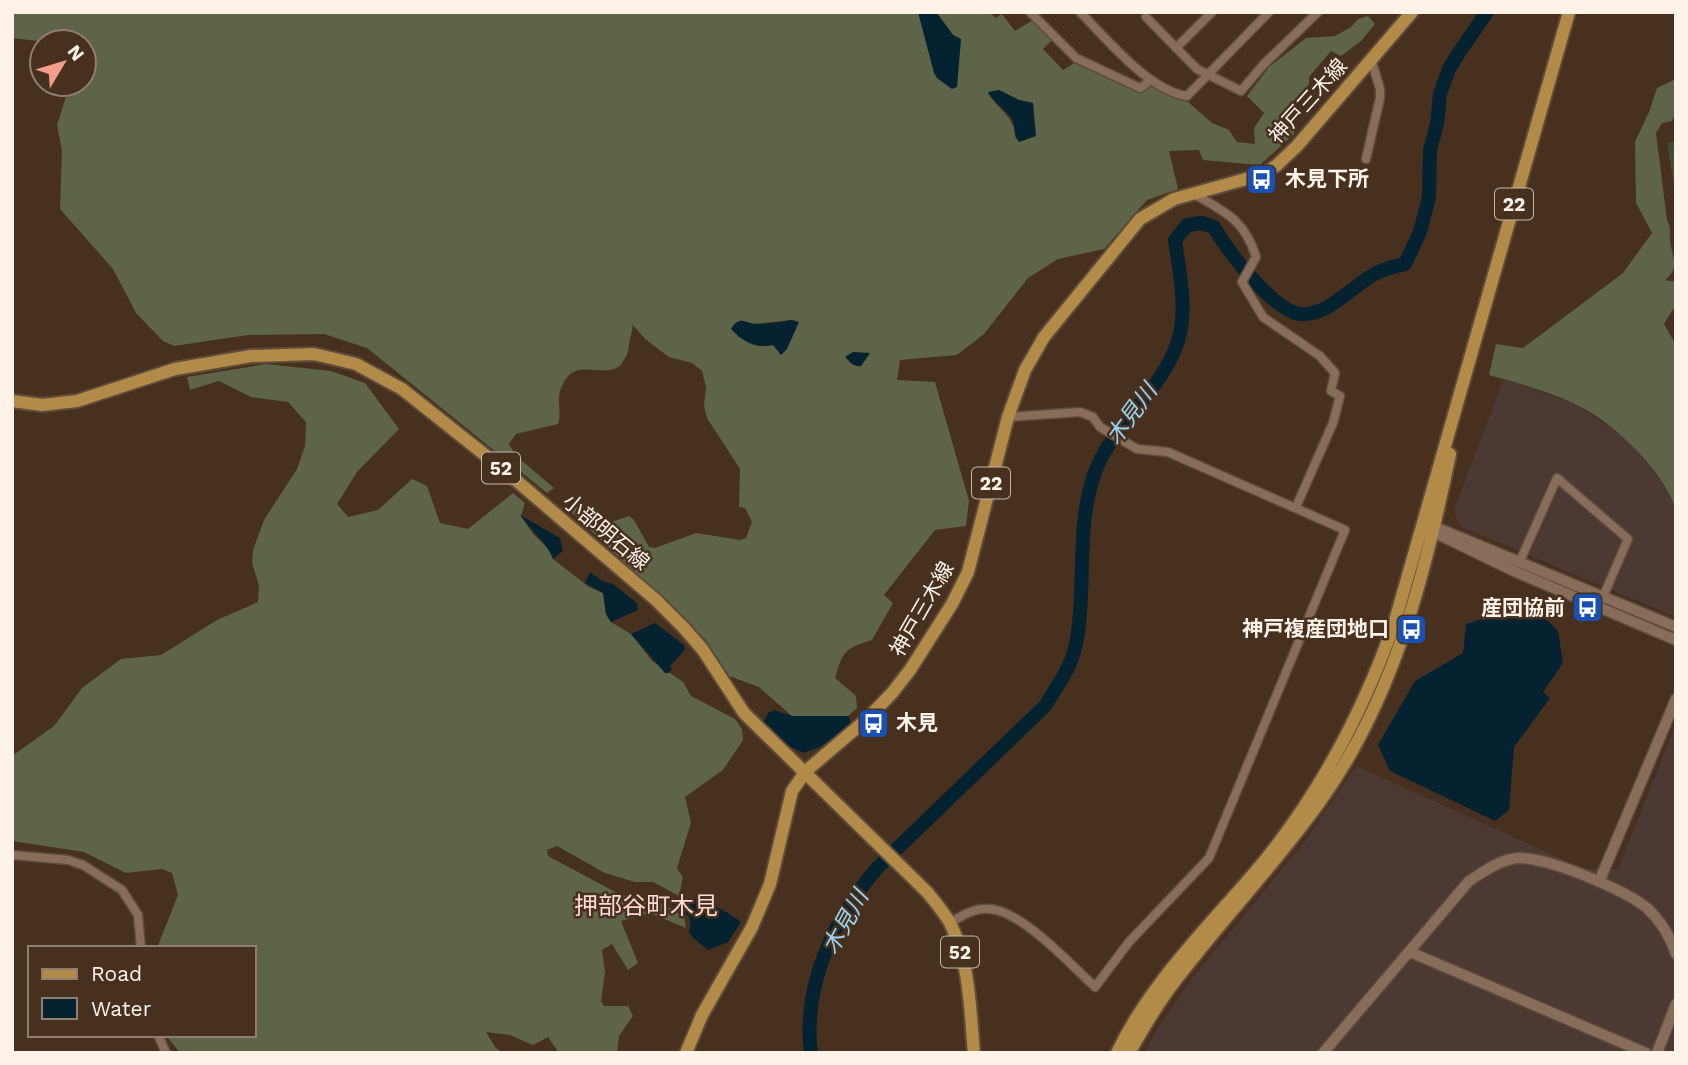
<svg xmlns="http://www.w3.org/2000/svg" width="1688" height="1065" font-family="'Work Sans','Noto Sans JP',sans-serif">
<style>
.industrial{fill:#4c3933}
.green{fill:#454a35}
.forest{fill:#5d6447;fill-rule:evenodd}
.water{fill:#052231}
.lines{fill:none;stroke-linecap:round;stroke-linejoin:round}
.river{stroke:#052231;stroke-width:14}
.minor-casing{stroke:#5f4c3c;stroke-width:11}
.tertiary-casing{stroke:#5f4c3c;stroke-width:13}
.primary-casing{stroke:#5f4c3c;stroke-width:16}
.minor{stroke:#886e5a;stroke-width:8}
.tertiary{stroke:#886e5a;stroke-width:10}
.primary{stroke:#b38b48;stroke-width:12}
.labels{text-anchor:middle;stroke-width:5;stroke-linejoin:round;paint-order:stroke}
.shield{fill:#47311e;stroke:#c7b8ac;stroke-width:2}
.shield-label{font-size:19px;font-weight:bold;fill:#fef2e9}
.street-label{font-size:21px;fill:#fef2e9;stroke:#47311e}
.poi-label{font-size:21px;font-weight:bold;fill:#fef2e9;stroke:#47311e;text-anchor:start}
.water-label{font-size:23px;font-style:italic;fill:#9ad2f4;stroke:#47311e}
.quarter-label{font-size:24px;fill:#fcdad3;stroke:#47311e}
</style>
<rect width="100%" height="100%" fill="#47311e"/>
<g class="industrial">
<polygon points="1504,379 1578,405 1623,437 1652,466 1673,501 1676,510 1676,617 1460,526 1454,510"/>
<polygon points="1676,724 1676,1053 1145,1053 1155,1032 1191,980 1306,840 1356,766 1584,869 1618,869"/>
</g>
<polygon class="green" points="1676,141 1676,198 1667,143"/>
<g class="forest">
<path d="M12,12H918L921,19L953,35L936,12H989L996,18L1002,14L1015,31L1033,20L1052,40L1043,49L1063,70L1076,62L1139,93L1152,86L1187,101L1212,123L1229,130L1237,142L1255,144L1254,128L1264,113L1247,96L1269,67L1306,38L1335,36L1351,27L1358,19L1368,16L1375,24L1361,41L1341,56L1331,51L1309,77V84L1295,104L1294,134L1260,165L1203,160L1199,150L1169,151L1178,189L1147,200L1104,249L1058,259L1028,278L984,334L957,355L900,360L897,380L935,382L969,501L966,526L935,530L884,595L893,603L872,640C845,648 843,651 835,678L856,696L857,708L848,716H792L759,687L729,676L705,639L568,509L575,503C601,524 596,528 629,516L634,520L649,547L655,548L696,533L740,540L746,538L752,522L745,508L739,507L740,469L707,418L704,406L706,387L702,371L692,363L669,357L645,339L633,325L627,355L620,366C598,380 573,353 560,391C557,402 562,414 558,424L516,434L509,444L515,455L554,488L547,493L367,348L324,334L248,335L174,346L163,341L136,313L113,269L60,209L62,151L57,125L70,84H84V42H46L12,38ZM999,90L1019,100L1033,103L1015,138C1016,117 997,109 988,93ZM792,320L780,352L773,345C757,349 751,342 737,336L753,324Z"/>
<path d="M1676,79V111L1672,121L1662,123L1656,133L1667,220C1672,228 1669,233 1670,242C1673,259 1680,268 1665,280L1676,282L1675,306L1664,324L1676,345V510C1664,471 1613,422 1577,405C1550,392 1518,383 1489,375L1496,344L1523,348L1623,273L1652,233L1636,203L1635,142L1649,112L1657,88Z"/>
<polygon points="266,364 331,371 365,383 399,429 357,472 337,504 348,517 378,510 412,479 427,486 440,523 468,529 513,493 525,503 521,516 533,534 550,550 553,559 589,587 603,593 606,614 611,622 631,634 652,661 660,666 664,672 667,671 683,682 691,696 735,719 742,729 743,740 723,770 685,797 691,823 677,868 683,877 679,896 653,882 635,882 605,873 557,846 547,850 548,856 621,895 661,903 684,916 686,928 650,913 621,921 638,963 628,970 612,944 602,950 605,972 601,1001 604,1006 628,1006 633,1016 619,1036 617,1053 559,1053 548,1037 533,1045 510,1035 486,1032 495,1047 502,1053 180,1053 166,1035 254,1035 254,948 157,948 178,895 172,873 162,869 126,873 84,852 12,841 12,756 54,726 82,688 121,659 161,655 217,620 258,602 259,585 252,563 253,550 264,520 297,469 305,446 306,422 288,402 251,397 219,381 190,390 187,377"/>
</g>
<g class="water">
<polygon points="918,12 936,12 953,35 961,39 957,87 952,89 937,78 934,73"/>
<path d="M999,90L1019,100L1033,103L1036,136L1019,142C1013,135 1016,127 1012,119C1005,109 994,103 988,92Z"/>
<path d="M792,320L799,322L787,349L781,355L773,345C756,349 743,342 731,329C740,315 744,323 756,324C761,325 787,321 792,320Z"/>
<path d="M853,352L870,353L861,366C853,367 850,362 845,357Z"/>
<path d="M520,515L560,538L563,551L553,559C550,547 529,528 520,515Z"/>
<polygon points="590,572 602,581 613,584 637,603 638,610 611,622 606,614 603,593 585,583"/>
<polygon points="1531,604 1558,631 1563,663 1543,692 1550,698 1514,747 1509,810 1495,821 1390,771 1378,745 1415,681 1463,653 1466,624"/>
<polygon points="655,623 684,645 685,650 670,666 672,669 669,673 665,673 631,634"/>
<polygon points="774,710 792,716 848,716 852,724 820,747 803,753 789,746 763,723 768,713"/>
<path d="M694,899C705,899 731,914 741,922L728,942L708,950L693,938L689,931L691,924L689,916L678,911L672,904L674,901L689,902Z"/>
</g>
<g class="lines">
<path class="river" d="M811,1053C802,985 835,917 878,867L1045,706C1058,685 1073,665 1077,639C1086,586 1076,528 1094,475C1112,423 1162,392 1178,341C1188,310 1179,271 1175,240L1187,225L1201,223L1214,227C1228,252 1268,303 1295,313C1306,317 1322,311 1331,305C1361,286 1367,271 1405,264L1420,232L1429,197L1430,150L1437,124L1440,94L1449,69L1460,51L1487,12"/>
<defs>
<g id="minor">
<polyline points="1030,12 1076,58 1140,88 1150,81"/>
<path d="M1080,12C1107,39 1149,91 1187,96L1269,12"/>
<polyline points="1146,17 1197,69 1241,91 1263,65 1318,12"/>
<polyline points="1176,48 1212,12"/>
<polyline points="1366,159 1380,98 1380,89 1371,59"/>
<path d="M1194,194C1225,212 1245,220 1256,257L1242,282L1263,317L1320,356L1335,373L1331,391L1340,396L1333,423L1296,507"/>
<polyline points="1520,561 1557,478 1628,539 1603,597"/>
<polyline points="12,855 68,860 83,865 122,890 138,915 141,948"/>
<path d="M949,923C962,916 975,907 990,909C1022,911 1071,965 1095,987L1129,942L1209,858L1345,530L1168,452L1137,449L1100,427L1093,417L1080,412L1008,417"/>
<polyline points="158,1035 166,1053"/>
</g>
<g id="tertiary">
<polyline points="1427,527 1435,527 1676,627"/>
<polyline points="1427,529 1516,572 1676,640"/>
<polyline points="1599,882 1676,699"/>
<polyline points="1410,952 1646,1053"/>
<path d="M1323,1053L1469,881C1482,873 1496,862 1512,859C1538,852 1626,890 1647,908C1661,921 1670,936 1676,954"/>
<polyline points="1657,1053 1676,1004"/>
</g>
<g id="primary">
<path d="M12,401L42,405L77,401L175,369L251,356L314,354L356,364L402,389L504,470L656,600L684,628L703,650L744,713L927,892C935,902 944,912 950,923C970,962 970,1011 974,1053"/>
<polyline points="686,1053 702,1015 752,927 770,884 792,791 806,771 867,719 892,693 910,670 952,604 968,572 1008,417 1025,370 1044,337 1140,219 1174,199 1264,174 1277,165 1297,146 1412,12"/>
<path d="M1117,1053C1152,979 1215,921 1266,859C1323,788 1365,707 1395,621L1569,12"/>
<path d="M1129,1053C1144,1027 1159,1001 1178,977C1224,917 1277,862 1321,800C1394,698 1425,575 1450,454"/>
</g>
</defs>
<use href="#minor" class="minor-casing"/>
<use href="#tertiary" class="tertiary-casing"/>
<use href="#primary" class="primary-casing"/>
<use href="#minor" class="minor"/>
<use href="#tertiary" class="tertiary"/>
<use href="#primary" class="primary"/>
</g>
<defs>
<symbol id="bus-square" viewBox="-11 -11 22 22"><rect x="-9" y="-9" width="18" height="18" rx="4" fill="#1a4fb4" stroke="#47311e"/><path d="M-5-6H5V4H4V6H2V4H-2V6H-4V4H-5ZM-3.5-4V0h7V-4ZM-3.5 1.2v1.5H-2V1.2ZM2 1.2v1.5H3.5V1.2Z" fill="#fff"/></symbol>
</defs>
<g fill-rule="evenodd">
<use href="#bus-square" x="1244" y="162" width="35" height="35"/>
<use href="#bus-square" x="1570" y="590" width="35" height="35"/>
<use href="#bus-square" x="1394" y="612" width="35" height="35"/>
<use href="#bus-square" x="856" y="706" width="35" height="35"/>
</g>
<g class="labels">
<g class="shield">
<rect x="1495" y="188.5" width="38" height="31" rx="5"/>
<rect x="482" y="452.5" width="38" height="31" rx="5"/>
<rect x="972" y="467.5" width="38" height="31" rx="5"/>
<rect x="941" y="936.5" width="38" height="31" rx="5"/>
</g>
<g class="shield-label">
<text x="1514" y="211">22</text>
<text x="501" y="475">52</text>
<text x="991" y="490">22</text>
<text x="960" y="959">52</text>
</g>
<g class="street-label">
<text transform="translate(1308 101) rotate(-48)" y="7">神戸三木線</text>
<text transform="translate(606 532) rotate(40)" y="7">小部明石線</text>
<text transform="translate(922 609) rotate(-60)" y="7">神戸三木線</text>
</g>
<g class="poi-label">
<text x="1285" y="186">木見下所</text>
<text x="1565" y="615" text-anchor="end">産団協前</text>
<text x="1389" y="636" text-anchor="end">神戸複産団地口</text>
<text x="896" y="730">木見</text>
</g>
<g class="water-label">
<text transform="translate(1131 414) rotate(-54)" y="8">木見川</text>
<text transform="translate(845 922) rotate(-61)" y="8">木見川</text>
</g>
<g class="quarter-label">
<text x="646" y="914">押部谷町木見</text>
</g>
</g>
<rect width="1688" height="1065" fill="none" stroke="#fef2e9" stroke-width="28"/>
<rect x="28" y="946" width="228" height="91" fill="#47311e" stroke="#907e6f" stroke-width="2"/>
<rect x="42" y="969" width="35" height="10" fill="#b38b48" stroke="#907e6f" stroke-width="2"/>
<text x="91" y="981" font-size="21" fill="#fef2e9">Road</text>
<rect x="42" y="998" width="35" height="21" fill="#052231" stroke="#907e6f" stroke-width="2"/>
<text x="91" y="1016" font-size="21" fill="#fef2e9">Water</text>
<g transform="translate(63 63) rotate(52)"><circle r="33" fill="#47311e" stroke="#907e6f" stroke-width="2"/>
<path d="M0-5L12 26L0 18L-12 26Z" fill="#f49d8c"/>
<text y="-10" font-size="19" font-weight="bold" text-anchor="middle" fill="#fef2e9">N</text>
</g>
</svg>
